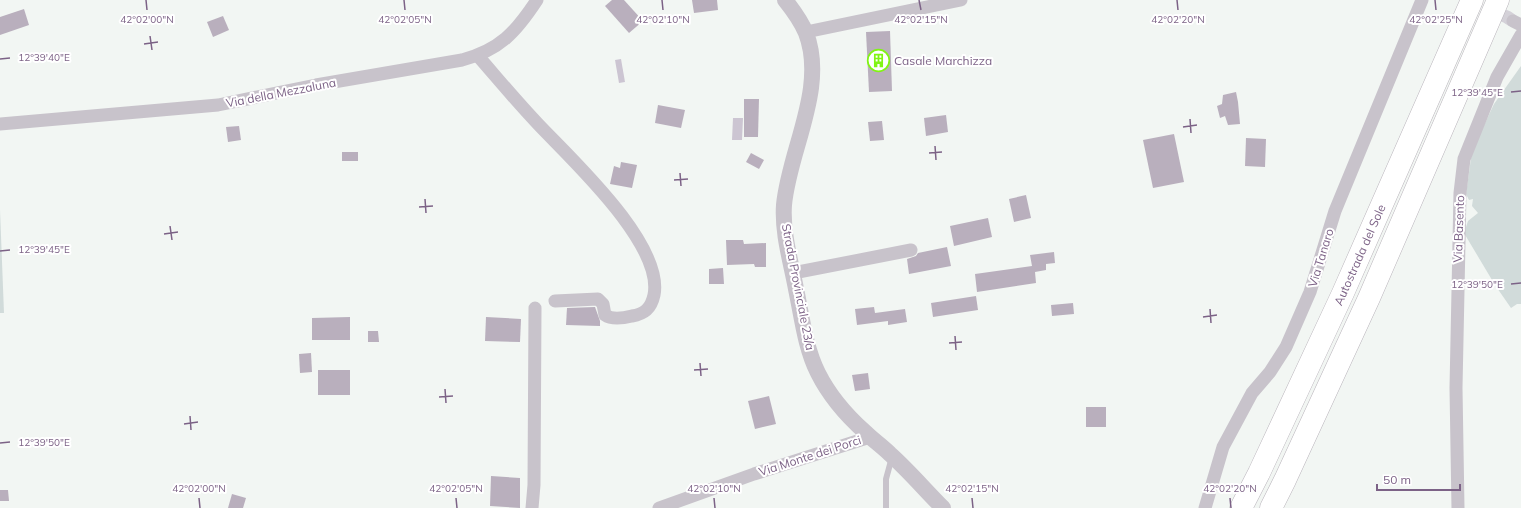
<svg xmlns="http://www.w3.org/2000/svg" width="1521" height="508" font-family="Mulish,sans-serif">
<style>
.green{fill:#d1dbda}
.water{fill:#ccc5d2}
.building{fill:#b9afbd}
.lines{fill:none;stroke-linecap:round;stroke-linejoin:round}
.minor-tunnel{stroke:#d4d1d8;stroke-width:13;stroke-dasharray:13 6;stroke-linecap:butt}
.motorway-casing{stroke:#bab5bc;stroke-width:23}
.service{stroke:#c8c3cb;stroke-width:6}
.minor{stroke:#c8c3cb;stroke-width:13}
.tertiary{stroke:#c8c3cb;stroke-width:16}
.motorway{stroke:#fff;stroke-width:22}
.ticks{fill:none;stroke:#7c6286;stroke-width:1.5}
.labels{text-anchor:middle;stroke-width:4;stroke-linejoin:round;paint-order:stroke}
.poi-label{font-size:12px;fill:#7c6286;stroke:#fff;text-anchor:start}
.street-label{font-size:12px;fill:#7c6286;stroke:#fff}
.ticks-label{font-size:10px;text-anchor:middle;fill:#7c6286;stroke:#fff;stroke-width:4;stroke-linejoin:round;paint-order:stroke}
</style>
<rect width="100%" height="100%" fill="#f2f6f3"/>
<g class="green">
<polygon points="1521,66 1521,304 1517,304 1511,308 1495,285 1464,233 1468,221 1478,213 1472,206 1473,199 1469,200 1466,194 1472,151 1494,104"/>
<polygon points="0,210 4,313 0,313"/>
</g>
<g class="water">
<polygon points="621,59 625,82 619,83 615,60"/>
<polygon points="733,118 743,118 742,140 732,140"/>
</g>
<g class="building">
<polygon points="612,0 624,0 643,21 629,33 605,6"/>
<polygon points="692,0 717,0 718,10 694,13"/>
<polygon points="24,9 29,25 0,35 0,17"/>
<polygon points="223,16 229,30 213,37 207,22"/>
<polygon points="890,31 892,91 869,92 866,32"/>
<polygon points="1236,92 1238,102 1240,124 1228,125 1225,116 1220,118 1217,106 1222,104 1223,95"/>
<polygon points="744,99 759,99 758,137 744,137"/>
<polygon points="658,105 685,110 681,128 655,123"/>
<polygon points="946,115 948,132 926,136 924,118"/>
<polygon points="882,121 884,140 870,141 868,122"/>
<polygon points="239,126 241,140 228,142 226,127"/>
<polygon points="1174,134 1184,182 1153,188 1143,140"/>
<polygon points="1246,138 1266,139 1265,167 1245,166"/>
<rect x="342" y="152" width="16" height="9"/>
<polygon points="751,153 764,160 759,169 746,162"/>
<polygon points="621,162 637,165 632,188 610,184 614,166 620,168"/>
<polygon points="1026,195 1031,218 1014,222 1009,199"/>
<polygon points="988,218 992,237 954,246 950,226"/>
<polygon points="726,240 743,240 744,244 766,243 766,267 755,267 754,264 727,265"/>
<polygon points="947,247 951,266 909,274 907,259 916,256 918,253"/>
<polygon points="1054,252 1055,263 1046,264 1046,270 1035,272 1036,283 977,292 975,274 1032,266 1030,255"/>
<polygon points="723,268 724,284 709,284 709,269"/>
<polygon points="976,296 978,310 933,317 931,303"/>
<polygon points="1073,303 1074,314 1052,316 1051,305"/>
<polygon points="595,307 600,321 600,326 566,325 567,308"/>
<polygon points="874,307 875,313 905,309 907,322 888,325 888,321 857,325 855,309"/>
<polygon points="350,317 350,340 312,340 312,318"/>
<polygon points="486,317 521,319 520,342 485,341"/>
<polygon points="368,331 378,331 379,342 368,342"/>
<polygon points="311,353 312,372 300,373 299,354"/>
<rect x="318" y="370" width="32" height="25"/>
<polygon points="868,373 870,389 855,391 852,375"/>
<polygon points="769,396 776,424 755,429 748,401"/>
<rect x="1086" y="407" width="20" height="20"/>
<polygon points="491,476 520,478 520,508 490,506"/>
<polygon points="0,490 8,490 9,501 0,501"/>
<polygon points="232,494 246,498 243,508 228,508"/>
</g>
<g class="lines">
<polyline class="minor-tunnel" points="1466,1 1507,17 1513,21"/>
<defs>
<g id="motorway">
<polyline points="1241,508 1259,473 1343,293 1472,0"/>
<polyline points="1271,508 1285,480 1369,298 1498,0"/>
</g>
</defs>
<use href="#motorway" class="motorway-casing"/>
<polyline class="service" points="886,508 886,479 892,457"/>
<g class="minor">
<polyline points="1513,21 1521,25"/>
<polyline points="806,32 961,0"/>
<path d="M478,56C498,79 517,102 538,124C571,159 664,244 654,295C651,309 644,314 632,316C624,318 612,320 605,315L603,304L598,299L555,301"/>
<path d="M0,124L218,105L316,85L462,60C500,50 516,32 537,0"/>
<polyline points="793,273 911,250"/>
<polyline points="532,508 534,485 535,308"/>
<polyline points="659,508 754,474 870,437"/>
<polyline points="1205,508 1223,447 1252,393 1270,372 1286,347 1310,292 1335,211 1422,0"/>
<polyline points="1458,508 1456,388 1460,193 1464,159 1497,77 1521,35"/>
</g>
<path class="tertiary" d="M785,0C793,10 801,21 806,33C827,88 789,150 784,205C782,233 791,262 796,289C802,317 805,347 818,373C829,395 847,416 865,432C873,440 882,446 890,454C909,471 925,490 943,508"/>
<use href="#motorway" class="motorway"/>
</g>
<path class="ticks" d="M146,0L147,10M404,0L405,10M662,0L663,10M919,0L921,10M1177,0L1178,10M1435,0L1436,10M150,36L152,50M144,44L158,42M0,59L10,58M1511,92L1521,91M1190,119L1191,133M1183,127L1197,125M935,146L936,160M929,153L942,152M680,173L681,186M674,180L688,179M425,199L426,213M419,207L433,206M170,226L172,240M164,234L178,232M0,251L10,250M1511,284L1521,283M1210,309L1211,323M1203,317L1217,315M955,336L956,350M949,343L962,342M700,363L701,376M694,370L708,369M445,389L446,403M439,397L453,396M190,416L191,430M184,424L198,422M0,443L10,442M199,498L200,508M456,498L457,508M714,498L715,508M972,498L973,508M1230,498L1231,508"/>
<defs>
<symbol id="building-ring" viewBox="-11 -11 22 22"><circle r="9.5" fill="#fff" stroke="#81f414" stroke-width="1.5"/><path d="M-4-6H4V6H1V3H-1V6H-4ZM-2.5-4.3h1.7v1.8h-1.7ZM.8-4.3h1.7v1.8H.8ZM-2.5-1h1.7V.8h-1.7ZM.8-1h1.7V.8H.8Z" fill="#81f414"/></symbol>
</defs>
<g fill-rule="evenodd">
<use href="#building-ring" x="866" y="48" width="25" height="25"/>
</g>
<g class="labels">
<g class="poi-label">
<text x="894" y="65">Casale Marchizza</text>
</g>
<g class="street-label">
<text transform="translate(281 93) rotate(-11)" y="4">Via della Mezzaluna</text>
<text transform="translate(1459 229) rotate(-88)" y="4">Via Basento</text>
<text transform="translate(1360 255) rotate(-66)" y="4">Autostrada del Sole</text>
<text transform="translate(1321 258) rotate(-73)" y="4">Via Tanaro</text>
<text transform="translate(798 287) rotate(79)" y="4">Strada Provinciale 23/a</text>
<text transform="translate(810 456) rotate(-18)" y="4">Via Monte dei Porci</text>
</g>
</g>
<g class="ticks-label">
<text x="147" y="23">42°02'00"N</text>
<text x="405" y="23">42°02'05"N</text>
<text x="663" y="23">42°02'10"N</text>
<text x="921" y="23">42°02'15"N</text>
<text x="1178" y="23">42°02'20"N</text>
<text x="1436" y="23">42°02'25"N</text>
<text x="44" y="61">12°39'40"E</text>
<text x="1477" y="96">12°39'45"E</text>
<text x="44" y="253">12°39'45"E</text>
<text x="1477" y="288">12°39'50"E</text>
<text x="44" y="446">12°39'50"E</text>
<text x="199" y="492">42°02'00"N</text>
<text x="456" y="492">42°02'05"N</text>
<text x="714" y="492">42°02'10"N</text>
<text x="972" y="492">42°02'15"N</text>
<text x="1230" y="492">42°02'20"N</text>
</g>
<path d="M1377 484v6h83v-6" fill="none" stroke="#7c6286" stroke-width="2"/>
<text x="1383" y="484" font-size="12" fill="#7c6286" stroke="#ffffff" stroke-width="3" paint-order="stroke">50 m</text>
</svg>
